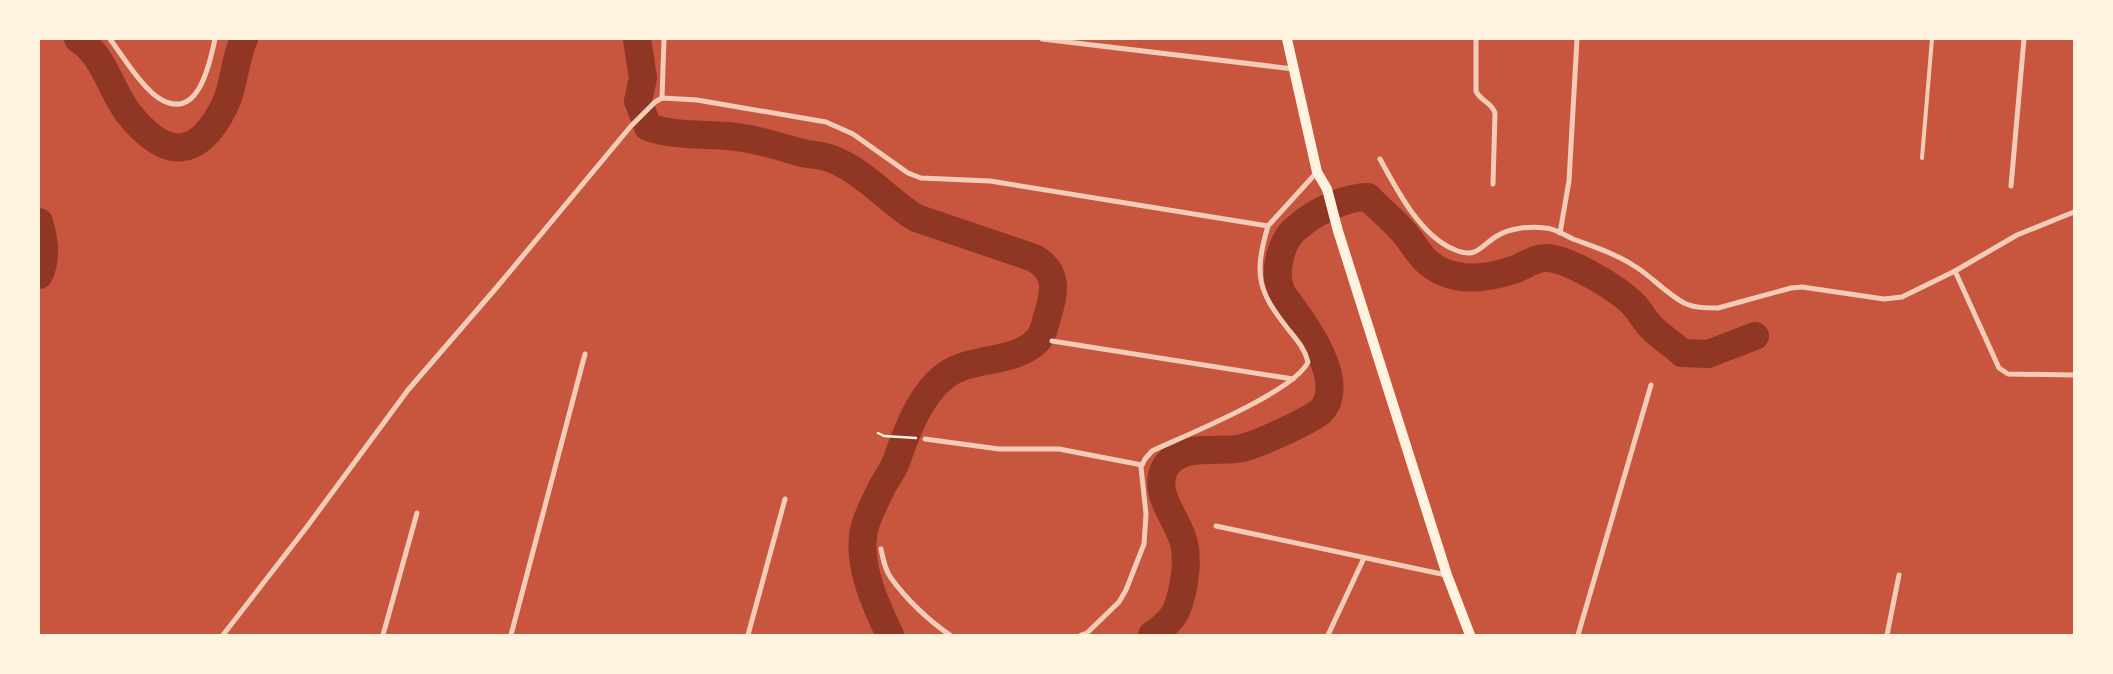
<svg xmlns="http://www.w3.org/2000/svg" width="2113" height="674" font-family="'Sofia Sans Condensed',sans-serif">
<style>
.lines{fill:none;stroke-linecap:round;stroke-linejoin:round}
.river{stroke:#8f3625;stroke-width:28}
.path{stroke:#fff3e0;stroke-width:2.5}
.service{stroke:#f1ccb7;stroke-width:4}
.minor{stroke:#f1ccb7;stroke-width:5}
.secondary{stroke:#fff3e0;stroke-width:10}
</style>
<rect width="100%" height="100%" fill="#c8553d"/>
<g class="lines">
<g class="river">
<path d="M78,39C105,56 110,90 129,114C166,160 198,160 225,105C235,84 234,60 244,39"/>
<path d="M637,39L643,78L638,101L648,127C674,136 700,134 727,136C753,138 777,146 802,153C812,155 823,155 832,159C865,172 887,200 916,218L1034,258C1059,272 1055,293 1047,317C1045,325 1043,335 1037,341C1013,364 973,356 946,375C920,394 906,433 896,462C893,470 887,478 883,485C877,497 870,511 866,523C854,558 875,604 890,635"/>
<path d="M39,222C44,238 47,259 39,275"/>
<path d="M1152,635C1161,629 1171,621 1176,611C1184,592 1190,557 1182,537C1175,516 1151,490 1166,466C1181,444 1215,452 1237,449C1254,447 1306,422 1320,412C1323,409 1327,403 1328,399C1336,372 1311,334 1296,313C1291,305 1282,296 1280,288C1274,270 1281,244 1293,231C1297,227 1302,224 1305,221C1322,209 1347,197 1368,197C1380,210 1395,221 1406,235C1418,250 1423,263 1443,272C1467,282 1492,277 1516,269C1526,265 1535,258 1545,258C1566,257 1619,289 1634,305C1641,312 1645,322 1653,329C1662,338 1673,344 1682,353L1708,354L1755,336"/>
</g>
<polyline class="path" points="878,433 884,436 916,438"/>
<polyline class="service" points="1922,158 1932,39"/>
<g class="minor">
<path d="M110,39C122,55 144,91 162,100C199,120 210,62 215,39"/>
<polyline points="1042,39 1294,69"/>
<path d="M1476,39V91C1480,101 1492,102 1495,113L1493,184"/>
<polyline points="662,98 664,39"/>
<path d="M1380,159C1397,190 1420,235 1453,249C1477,260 1480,246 1497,236C1510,228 1530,226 1545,228C1554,228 1565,235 1573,239C1594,247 1617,254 1636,267C1652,277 1667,294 1684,303C1694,308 1707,308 1718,308L1791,288L1802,287L1884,299L1902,297L1955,271L2017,235L2074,212"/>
<polyline points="2011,186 2024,39"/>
<polyline points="1560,233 1569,181 1577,39"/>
<polyline points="1955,271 1999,368 2008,374 2074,375"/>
<polyline points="1052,341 1293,379"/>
<polyline points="925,439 999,449 1059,449 1142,465"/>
<polyline points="1216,526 1446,575"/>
<path d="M881,549C883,559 885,570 891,578C906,599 929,621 950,635"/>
<polyline points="223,635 306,528 408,390 497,287 631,126 655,102 662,98 697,100 826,122 853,134 908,173 921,178 990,181 1268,226 1317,172"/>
<polyline points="383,635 417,513"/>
<polyline points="511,635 585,354"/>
<polyline points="748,635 785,499"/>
<path d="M1081,635L1087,633L1119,602L1126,590L1144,544L1146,514L1141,467L1145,459L1152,451C1186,435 1294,392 1308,362C1305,349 1297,340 1288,329C1257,290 1254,274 1268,226"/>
<polyline points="1328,635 1364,558"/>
<polyline points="1578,635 1651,385"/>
<polyline points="1887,635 1899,575"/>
</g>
<polyline class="secondary" points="1287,39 1317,172 1327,189 1338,231 1447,575 1470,635"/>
</g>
<rect width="2113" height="674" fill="none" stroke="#fff3e0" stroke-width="80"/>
</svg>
